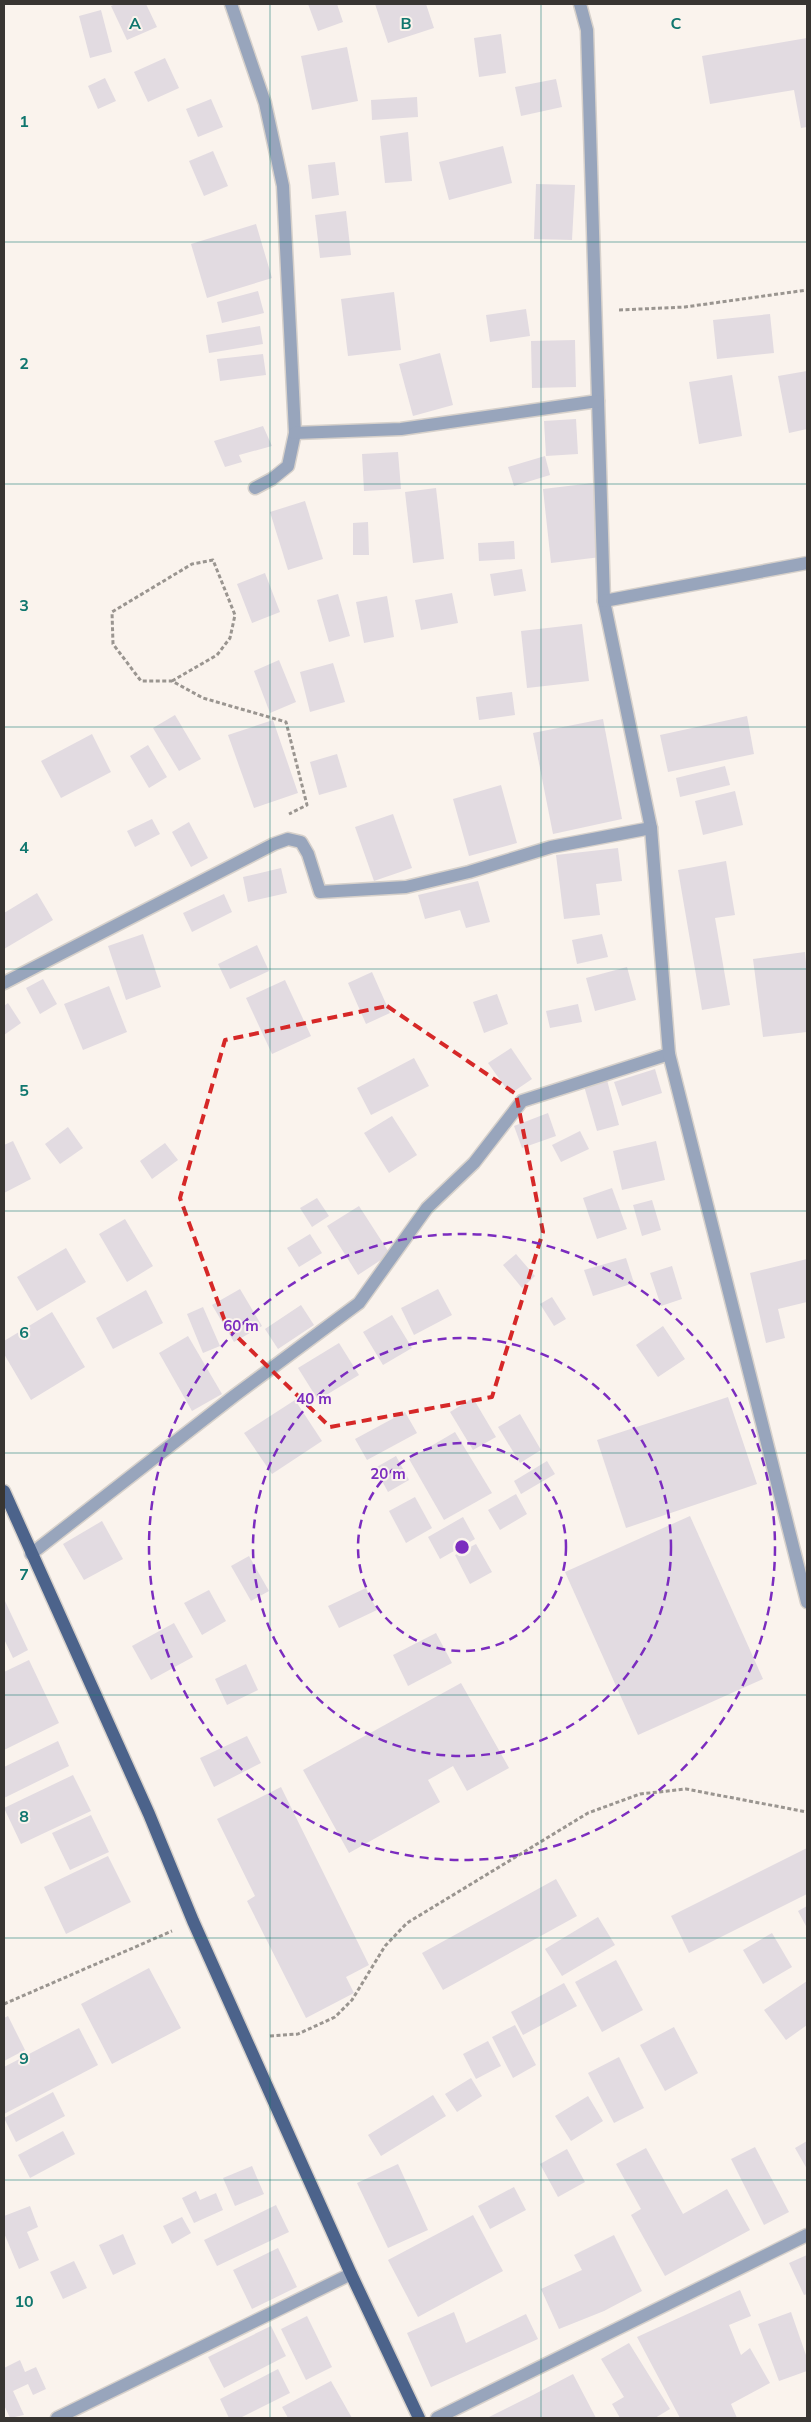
<svg xmlns="http://www.w3.org/2000/svg" width="811" height="2422" font-family="Mulish,sans-serif">
<style>
.building{fill:#e2dbe1}
.lines{fill:none;stroke-linecap:round;stroke-linejoin:round}
.lane-casing{stroke:#d7d1cb;stroke-width:15}
.street-casing{stroke:#d7d1cb;stroke-width:15}
.primary-casing{stroke:#d7d1cb;stroke-width:15}
.path{stroke:#9a9590;stroke-width:3;stroke-dasharray:4 2.5;stroke-linecap:butt}
.lane{stroke:#98a5bc;stroke-width:12}
.street{stroke:#98a5bc;stroke-width:12}
.primary{stroke:#4c638b;stroke-width:12}
.marked{fill:none;stroke:#d62828;stroke-width:4;stroke-dasharray:10 6;stroke-linejoin:round}
.grid{fill:none;stroke:#0f766e;stroke-width:1;stroke-opacity:0.55}
.ring{fill:none;stroke:#7b2cbf;stroke-width:2.5;stroke-dasharray:9 6}
.grid-label{font-size:16px;text-anchor:middle;font-weight:bold;fill:#0f766e;stroke:#faf3ed;stroke-width:4;stroke-linejoin:round;paint-order:stroke}
.centre{fill:#7b2cbf;stroke:#faf3ed;stroke-width:2.5}
.ring-label{font-size:15px;text-anchor:middle;font-weight:bold;fill:#7b2cbf;stroke:#faf3ed;stroke-width:4;stroke-linejoin:round;paint-order:stroke}
</style>
<rect width="100%" height="100%" fill="#faf3ed"/>
<g class="building">
<polygon points="116,4 146,4 157,27 127,40 111,6"/>
<polygon points="308,4 337,4 343,22 318,31"/>
<polygon points="375,4 426,4 434,28 388,43"/>
<polygon points="101,10 112,52 90,58 79,16"/>
<polygon points="501,34 506,73 479,77 474,38"/>
<polygon points="807,38 807,127 801,128 794,90 710,104 702,56"/>
<polygon points="347,47 358,101 312,110 301,56"/>
<polygon points="165,58 179,88 148,102 134,72"/>
<polygon points="105,78 116,101 98,109 88,86"/>
<polygon points="556,79 562,107 521,116 515,87"/>
<polygon points="417,97 418,117 372,120 371,100"/>
<polygon points="211,99 223,127 198,137 186,109"/>
<polygon points="408,132 412,181 385,183 380,136"/>
<polygon points="503,146 512,183 449,200 439,162"/>
<polygon points="213,151 228,186 204,196 189,161"/>
<polygon points="335,162 339,195 312,199 308,165"/>
<polygon points="536,184 575,185 572,240 534,239"/>
<polygon points="346,211 351,255 320,258 315,215"/>
<polygon points="256,224 272,278 207,298 191,244"/>
<polygon points="258,291 264,313 222,323 217,302"/>
<polygon points="394,292 401,350 348,356 341,299"/>
<polygon points="526,309 530,336 490,342 486,315"/>
<polygon points="770,314 774,353 717,359 713,320"/>
<polygon points="260,326 263,344 209,353 206,335"/>
<polygon points="575,340 576,387 532,388 531,341"/>
<polygon points="440,353 453,405 413,416 399,364"/>
<polygon points="263,354 266,375 220,381 217,359"/>
<polygon points="807,371 807,429 789,433 778,376"/>
<polygon points="732,375 742,436 699,444 689,382"/>
<polygon points="576,419 578,454 546,456 544,421"/>
<polygon points="263,426 272,446 239,455 242,462 225,467 214,441"/>
<polygon points="398,452 401,489 364,491 362,454"/>
<polygon points="545,456 550,475 514,486 508,467"/>
<polygon points="593,483 601,557 551,563 543,489"/>
<polygon points="436,488 444,559 413,563 405,492"/>
<polygon points="305,501 323,559 288,570 270,512"/>
<polygon points="368,522 369,555 353,555 353,523"/>
<polygon points="514,541 515,559 479,561 478,543"/>
<polygon points="522,569 526,591 494,596 490,574"/>
<polygon points="265,573 280,612 252,623 237,584"/>
<polygon points="452,593 458,623 421,630 415,600"/>
<polygon points="338,594 350,636 329,642 317,600"/>
<polygon points="387,596 394,637 364,643 356,602"/>
<polygon points="582,624 589,681 527,688 521,631"/>
<polygon points="279,660 296,702 270,713 254,671"/>
<polygon points="333,663 345,702 310,712 300,672"/>
<polygon points="512,692 515,715 479,720 476,697"/>
<polygon points="175,715 201,759 179,771 153,728"/>
<polygon points="747,716 754,754 668,772 660,735"/>
<polygon points="603,719 622,819 553,834 533,733"/>
<polygon points="273,720 298,793 254,808 228,735"/>
<polygon points="92,734 111,772 61,798 41,761"/>
<polygon points="148,745 167,777 149,788 130,756"/>
<polygon points="337,754 347,787 319,795 310,762"/>
<polygon points="725,766 730,785 680,797 676,778"/>
<polygon points="501,785 517,843 469,856 453,799"/>
<polygon points="735,791 743,825 703,835 695,801"/>
<polygon points="393,814 412,868 374,881 355,827"/>
<polygon points="152,819 160,834 135,847 127,831"/>
<polygon points="189,822 208,858 191,867 172,832"/>
<polygon points="618,848 622,881 596,884 600,915 564,919 556,855"/>
<polygon points="726,861 735,915 715,918 730,1005 702,1010 678,870"/>
<polygon points="281,868 287,893 248,902 243,877"/>
<polygon points="478,881 490,922 466,928 460,910 425,919 418,895"/>
<polygon points="37,893 53,920 4,949 4,913"/>
<polygon points="224,894 232,912 192,932 183,913"/>
<polygon points="143,934 161,987 126,1000 108,946"/>
<polygon points="602,934 608,957 577,964 572,940"/>
<polygon points="257,945 269,971 230,989 218,964"/>
<polygon points="805,952 807,974 807,1032 763,1037 753,959"/>
<polygon points="627,967 636,1000 595,1011 586,978"/>
<polygon points="372,972 390,1013 366,1024 348,983"/>
<polygon points="43,979 57,1004 40,1014 26,988"/>
<polygon points="285,980 311,1036 272,1054 246,998"/>
<polygon points="109,986 127,1032 83,1050 64,1004"/>
<polygon points="497,994 508,1024 484,1033 473,1002"/>
<polygon points="8,1003 21,1023 4,1035 4,1006"/>
<polygon points="578,1004 582,1022 550,1028 546,1011"/>
<polygon points="511,1048 532,1079 510,1094 488,1063"/>
<polygon points="414,1058 429,1086 371,1115 357,1088"/>
<polygon points="655,1069 662,1093 622,1106 614,1082"/>
<polygon points="607,1080 619,1125 597,1131 584,1086"/>
<polygon points="548,1113 556,1136 522,1148 514,1126"/>
<polygon points="392,1116 417,1155 389,1173 364,1133"/>
<polygon points="68,1127 83,1148 60,1164 45,1144"/>
<polygon points="580,1131 589,1149 561,1162 552,1145"/>
<polygon points="13,1141 31,1179 4,1193 4,1145"/>
<polygon points="656,1141 665,1180 622,1190 613,1151"/>
<polygon points="165,1143 178,1160 152,1179 140,1161"/>
<polygon points="612,1188 627,1229 597,1239 583,1198"/>
<polygon points="317,1198 329,1216 312,1227 300,1208"/>
<polygon points="652,1200 661,1230 642,1236 633,1205"/>
<polygon points="359,1206 390,1254 358,1275 327,1226"/>
<polygon points="125,1219 153,1266 127,1282 99,1234"/>
<polygon points="310,1234 322,1253 299,1267 287,1248"/>
<polygon points="66,1248 86,1282 37,1311 17,1277"/>
<polygon points="516,1254 535,1276 522,1288 503,1265"/>
<polygon points="626,1258 634,1283 593,1296 584,1270"/>
<polygon points="807,1259 807,1302 778,1309 785,1338 766,1343 750,1273"/>
<polygon points="672,1266 682,1299 661,1306 650,1273"/>
<polygon points="240,1289 262,1326 234,1342 212,1305"/>
<polygon points="438,1289 452,1315 414,1335 401,1308"/>
<polygon points="146,1290 163,1323 113,1349 96,1318"/>
<polygon points="552,1297 566,1319 554,1326 540,1304"/>
<polygon points="301,1305 314,1325 278,1349 265,1329"/>
<polygon points="203,1307 220,1346 203,1353 187,1314"/>
<polygon points="52,1312 85,1367 31,1400 4,1354 4,1341"/>
<polygon points="392,1315 412,1348 383,1365 363,1332"/>
<polygon points="663,1326 685,1359 658,1377 636,1345"/>
<polygon points="188,1336 222,1394 192,1411 159,1353"/>
<polygon points="339,1343 359,1375 318,1400 298,1368"/>
<polygon points="728,1397 757,1484 626,1528 597,1440"/>
<polygon points="473,1398 496,1437 473,1450 450,1412"/>
<polygon points="295,1400 322,1441 272,1474 244,1433"/>
<polygon points="405,1412 417,1433 367,1460 355,1439"/>
<polygon points="520,1414 541,1450 520,1463 498,1427"/>
<polygon points="455,1432 492,1493 444,1520 409,1459"/>
<polygon points="396,1456 409,1480 388,1492 375,1468"/>
<polygon points="547,1461 555,1474 521,1494 514,1481"/>
<polygon points="516,1494 527,1514 500,1530 488,1510"/>
<polygon points="415,1497 432,1528 406,1543 389,1511"/>
<polygon points="690,1516 763,1679 638,1735 565,1572"/>
<polygon points="463,1517 475,1539 440,1559 428,1537"/>
<polygon points="102,1521 123,1559 84,1580 63,1544"/>
<polygon points="476,1544 492,1572 470,1584 455,1555"/>
<polygon points="249,1556 269,1591 251,1601 231,1566"/>
<polygon points="366,1588 377,1610 339,1628 328,1606"/>
<polygon points="209,1590 226,1621 202,1635 184,1603"/>
<polygon points="4,1599 28,1650 13,1658 4,1639"/>
<polygon points="174,1623 193,1657 151,1680 132,1646"/>
<polygon points="436,1633 452,1663 408,1686 393,1655"/>
<polygon points="29,1660 59,1723 4,1750 4,1672"/>
<polygon points="246,1664 258,1690 227,1705 215,1679"/>
<polygon points="461,1683 509,1768 467,1791 453,1766 428,1780 440,1802 349,1853 303,1770"/>
<polygon points="247,1736 261,1763 214,1787 200,1758"/>
<polygon points="58,1741 69,1766 4,1798 4,1767"/>
<polygon points="73,1775 91,1811 21,1844 4,1808"/>
<polygon points="281,1787 369,1965 346,1977 354,1993 306,2018 247,1901 255,1896 217,1819"/>
<polygon points="91,1815 109,1852 70,1870 52,1833"/>
<polygon points="807,1848 807,1894 689,1953 671,1916"/>
<polygon points="108,1856 131,1902 66,1934 44,1887"/>
<polygon points="556,1879 577,1916 443,1990 422,1953"/>
<polygon points="807,1906 807,1928 798,1911"/>
<polygon points="598,1917 615,1945 562,1976 545,1949"/>
<polygon points="772,1933 792,1967 763,1984 743,1950"/>
<polygon points="616,1960 643,2010 602,2032 575,1982"/>
<polygon points="149,1968 181,2028 112,2064 81,2004"/>
<polygon points="807,1981 807,2025 786,2040 764,2010"/>
<polygon points="564,1983 577,2006 523,2035 511,2012"/>
<polygon points="8,2016 25,2050 4,2061 4,2018"/>
<polygon points="515,2025 536,2065 513,2078 492,2037"/>
<polygon points="674,2027 698,2073 665,2091 640,2045"/>
<polygon points="79,2028 98,2065 4,2114 4,2067"/>
<polygon points="488,2041 501,2066 476,2079 463,2054"/>
<polygon points="619,2057 644,2108 614,2123 588,2073"/>
<polygon points="471,2078 482,2096 457,2112 445,2094"/>
<polygon points="53,2092 65,2116 16,2142 4,2118"/>
<polygon points="433,2095 446,2116 381,2156 368,2135"/>
<polygon points="588,2096 603,2121 571,2141 555,2116"/>
<polygon points="63,2131 75,2154 30,2178 18,2155"/>
<polygon points="807,2141 807,2169 795,2148"/>
<polygon points="755,2147 789,2212 764,2225 731,2159"/>
<polygon points="646,2148 683,2214 727,2189 750,2230 665,2276 631,2215 641,2209 616,2164"/>
<polygon points="567,2149 585,2182 558,2197 540,2164"/>
<polygon points="398,2164 428,2230 388,2248 357,2183"/>
<polygon points="252,2166 264,2194 235,2206 223,2178"/>
<polygon points="514,2187 526,2210 490,2229 478,2206"/>
<polygon points="196,2191 200,2200 216,2193 223,2210 194,2223 182,2198"/>
<polygon points="276,2205 289,2232 217,2266 204,2240"/>
<polygon points="30,2206 38,2227 27,2232 39,2260 19,2269 4,2233 4,2216"/>
<polygon points="473,2215 503,2271 418,2317 388,2260"/>
<polygon points="182,2217 191,2233 172,2244 163,2226"/>
<polygon points="123,2234 136,2264 113,2275 99,2245"/>
<polygon points="614,2235 642,2291 604,2311 559,2329 541,2289 582,2270 574,2255"/>
<polygon points="278,2248 297,2287 252,2309 233,2270"/>
<polygon points="807,2255 807,2294 804,2295 789,2263"/>
<polygon points="74,2261 87,2288 63,2299 50,2272"/>
<polygon points="740,2290 751,2316 729,2325 741,2355 750,2348 770,2383 731,2404 737,2418 680,2418 637,2337"/>
<polygon points="454,2312 466,2343 526,2314 538,2339 431,2387 407,2333"/>
<polygon points="791,2312 807,2358 807,2371 779,2381 758,2324"/>
<polygon points="307,2316 332,2367 306,2380 281,2329"/>
<polygon points="271,2326 286,2356 224,2388 208,2357"/>
<polygon points="629,2343 670,2409 655,2418 620,2418 612,2404 624,2397 601,2359"/>
<polygon points="20,2360 25,2372 36,2367 46,2389 33,2395 28,2384 13,2391 24,2415 10,2418 4,2405 4,2368"/>
<polygon points="278,2369 290,2393 240,2418 229,2418 220,2399"/>
<polygon points="573,2374 596,2418 487,2418 533,2395"/>
<polygon points="331,2381 352,2418 288,2418 282,2407"/>
</g>
<g class="lines">
<defs>
<polyline id="lane" points="31,1554 234,1396 359,1303 427,1208 474,1163 522,1101 669,1054"/>
<g id="street">
<polyline points="231,4 265,103 283,186 295,433 288,466 272,479 255,488"/>
<polyline points="580,4 587,30 604,601 651,828 669,1054 807,1602"/>
<polyline points="295,433 401,429 598,401"/>
<polyline points="604,601 807,563"/>
<polyline points="4,983 274,844 288,839 301,842 308,854 320,892 406,887 469,872 551,847 651,828"/>
<polyline points="57,2418 351,2274"/>
<polyline points="437,2418 807,2235"/>
</g>
<polyline id="primary" points="4,1491 149,1814 193,1921 351,2274 419,2418"/>
</defs>
<use href="#lane" class="lane-casing"/>
<use href="#street" class="street-casing"/>
<use href="#primary" class="primary-casing"/>
<g class="path">
<polyline points="619,310 685,307 807,290"/>
<polyline points="172,681 217,655 230,638 235,615 213,560 192,564 112,612 113,644 141,681 172,681 203,698 286,722 307,805 289,814"/>
<polyline points="4,2004 172,1931"/>
<polyline points="270,2036 298,2034 335,2017 352,2000 385,1946 407,1923 588,1813 640,1794 686,1789 807,1812"/>
</g>
<use href="#lane" class="lane"/>
<use href="#street" class="street"/>
<use href="#primary" class="primary"/>
</g>
<path class="marked" d="M387,1006L516,1094L543,1232L492,1397L330,1427L227,1327L180,1198L225,1040Z"/>
<path class="grid" d="M270,4V2418M541,4V2418M4,242H807M4,484H807M4,727H807M4,969H807M4,1211H807M4,1453H807M4,1695H807M4,1938H807M4,2180H807"/>
<g class="ring">
<circle cx="462" cy="1547" r="104"/>
<circle cx="462" cy="1547" r="209"/>
<circle cx="462" cy="1547" r="313"/>
</g>
<g class="grid-label">
<text x="135" y="29">A</text>
<text x="406" y="29">B</text>
<text x="676" y="29">C</text>
<text x="24" y="127">1</text>
<text x="24" y="369">2</text>
<text x="24" y="611">3</text>
<text x="24" y="853">4</text>
<text x="24" y="1096">5</text>
<text x="24" y="1338">6</text>
<text x="24" y="1580">7</text>
<text x="24" y="1822">8</text>
<text x="24" y="2064">9</text>
<text x="24" y="2307">10</text>
</g>
<circle cx="462" cy="1547" r="8" class="centre"/>
<g class="ring-label">
<text x="241" y="1331">60 m</text>
<text x="314" y="1404">40 m</text>
<text x="388" y="1479">20 m</text>
</g>
<rect width="811" height="2422" fill="none" stroke="#383532" stroke-width="10"/>
</svg>
